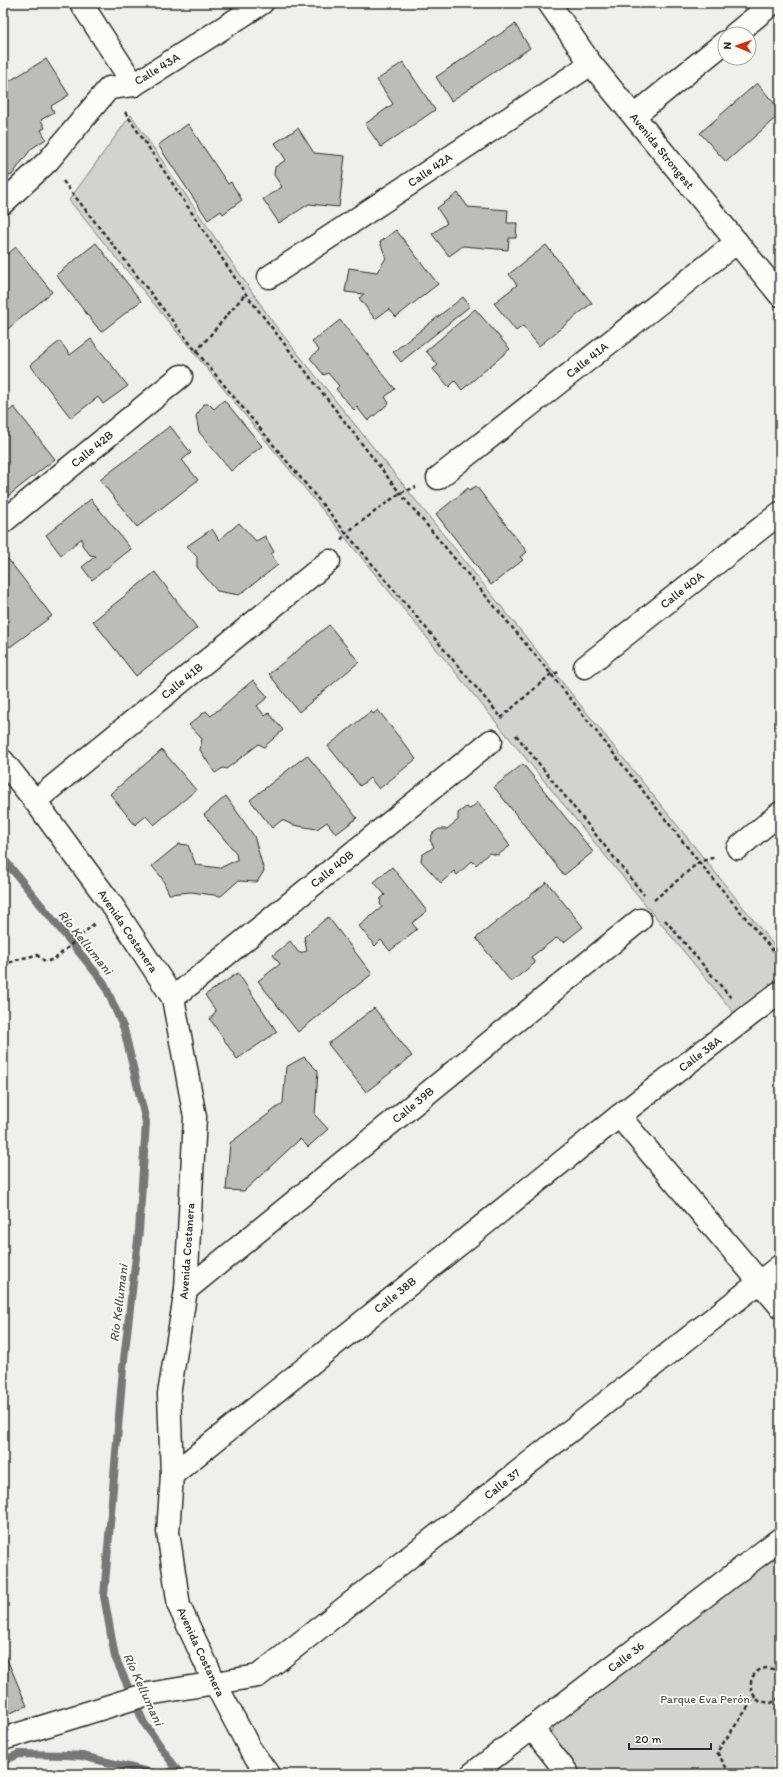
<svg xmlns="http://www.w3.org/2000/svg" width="783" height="1777" font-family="Itim,sans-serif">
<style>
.green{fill:#d3d2cf;stroke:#7f7e7d}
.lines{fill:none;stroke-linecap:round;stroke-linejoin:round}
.stream{stroke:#777775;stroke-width:8}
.building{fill:#bdbcb8;stroke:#2b2b2b}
.street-casing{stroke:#2b2b2b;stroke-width:25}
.secondary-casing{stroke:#2b2b2b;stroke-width:25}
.path{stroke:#2b2b2b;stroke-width:2.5;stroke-dasharray:4 3;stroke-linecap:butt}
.street{stroke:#fdfcf7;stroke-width:22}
.secondary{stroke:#fdfcf7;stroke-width:22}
.labels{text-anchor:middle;stroke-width:3.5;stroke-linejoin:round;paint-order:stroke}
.street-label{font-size:12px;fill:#2b2b2b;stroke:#fdfcf7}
.park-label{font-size:12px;fill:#555554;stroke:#fdfcf7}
.water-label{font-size:13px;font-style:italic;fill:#575756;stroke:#fdfcf7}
</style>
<rect width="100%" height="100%" fill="#f0efeb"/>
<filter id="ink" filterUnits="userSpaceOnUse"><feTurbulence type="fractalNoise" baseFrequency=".025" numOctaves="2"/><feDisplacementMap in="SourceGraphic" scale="8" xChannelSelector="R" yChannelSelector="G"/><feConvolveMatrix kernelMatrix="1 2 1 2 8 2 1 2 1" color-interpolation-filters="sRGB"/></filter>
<g filter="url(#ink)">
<g class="green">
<polygon points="131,115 274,324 780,953 780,985 739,1019 69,200"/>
<polygon points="780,1542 780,1774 581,1774 551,1736 554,1726"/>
</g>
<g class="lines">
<g class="stream">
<polyline points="3,858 104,983 124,1029 146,1122 139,1231 123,1368 104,1596 115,1657 144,1723 180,1774"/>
<polyline points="3,1761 19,1754 67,1755 82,1756 157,1774"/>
<polyline points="161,1774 177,1771"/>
</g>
</g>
<g class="building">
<polygon points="515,24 530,48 451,101 436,77"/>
<polygon points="46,59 69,95 51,106 54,112 41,120 45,128 41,130 46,139 31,149 12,175 3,178 3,90 7,87 6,83"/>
<polygon points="403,62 435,110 381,147 365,124 393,104 377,80"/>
<polygon points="757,83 780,110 780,114 726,162 700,133"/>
<polygon points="188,124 228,184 231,182 242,200 223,214 221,211 208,220 158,145"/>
<polygon points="298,128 314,153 345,156 339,207 309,204 279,223 263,199 282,187 274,175 275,167 286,160 275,143"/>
<polygon points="458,193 468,207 508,210 507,223 517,223 516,238 509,238 508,250 463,246 449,256 432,234 447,223 437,208"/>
<polygon points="396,230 438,284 396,317 389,309 375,319 359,298 364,294 345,292 349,268 377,272 386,258 380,242"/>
<polygon points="96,243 141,301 101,332 56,275"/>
<polygon points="546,245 592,303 539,346 523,326 516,331 494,303 517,285 509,274"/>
<polygon points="16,247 52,292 3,333 3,258"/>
<polygon points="463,297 470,306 401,362 393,352"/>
<polygon points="475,309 510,349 462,390 455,381 449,387 433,369 438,365 426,351"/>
<polygon points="340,320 395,389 385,397 389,403 368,421 357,407 354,410 336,389 339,386 328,373 324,375 310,358 319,350 312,342"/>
<polygon points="91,339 128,386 103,404 98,397 71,418 30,365 60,341 70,355"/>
<polygon points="224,400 262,446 231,471 199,432 196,416 204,404 209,404 214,409"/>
<polygon points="14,407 55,459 3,500 3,416"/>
<polygon points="170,426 191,453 182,460 198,480 137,527 100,480"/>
<polygon points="476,486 527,552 520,557 523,560 491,585 436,514 468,488 470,490"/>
<polygon points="91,499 131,549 92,580 82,567 96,556 90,555 87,551 82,545 82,538 61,555 46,535"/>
<polygon points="239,523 256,541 265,536 274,552 271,554 278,565 239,595 217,591 197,567 197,557 187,546 212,529 219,540"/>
<polygon points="8,559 52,616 10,647 4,639 3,640 3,563"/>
<polygon points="155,572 197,628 136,676 93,621"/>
<polygon points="329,625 359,662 299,712 269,674"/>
<polygon points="253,680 268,697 257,706 265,716 269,713 283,730 264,747 259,744 226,769 223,768 215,773 200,750 202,739 189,725 206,711 211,716"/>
<polygon points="378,710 416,759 379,789 370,778 360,786 328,746 371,711 373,714"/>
<polygon points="162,750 196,790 154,825 146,816 135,825 110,794"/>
<polygon points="307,755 357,818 336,834 327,822 317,829 293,825 282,820 272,828 250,800"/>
<polygon points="523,764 593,852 564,875 494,787"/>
<polygon points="226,796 254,836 264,871 257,882 238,881 221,896 191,892 169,894 162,878 152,866 179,844 188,845 196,865 220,868 237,860 236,853 204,815"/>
<polygon points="478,802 510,846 498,855 489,853 476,865 472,861 457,875 454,871 441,883 421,861 422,855 434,847 430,840 433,833 439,829 447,829 458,820 458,813 466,807 470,809"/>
<polygon points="392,867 427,911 412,923 417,929 390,951 381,940 375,946 359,926 382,907 380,904 381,898 385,895 374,882"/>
<polygon points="547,882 583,927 564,942 556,938 531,957 535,963 511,982 476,938"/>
<polygon points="328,917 372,974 298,1032 258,981 280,964 273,955 290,941 299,953 307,951 304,937"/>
<polygon points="238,973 277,1032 237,1059 210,1019 216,1011 205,995"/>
<polygon points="374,1008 412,1056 366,1092 328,1044"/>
<polygon points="304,1057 318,1071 315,1115 328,1129 308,1147 300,1139 244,1191 226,1190 230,1143 283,1103 286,1067"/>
<polygon points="3,1650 27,1706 3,1716"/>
</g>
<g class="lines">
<defs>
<g id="street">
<polyline points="81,3 134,85"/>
<polyline points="735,34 773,3"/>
<polyline points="634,116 725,42"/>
<polyline points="3,203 48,161 109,88 134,85 262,3"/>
<polyline points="269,277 591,64"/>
<polyline points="438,478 737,242"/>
<polyline points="3,522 181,376"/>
<polyline points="585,667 780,513"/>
<polyline points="35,801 329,561"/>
<polyline points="738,848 780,813"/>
<polyline points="173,998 491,741"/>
<polyline points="619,1116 780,1306"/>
<polyline points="186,1290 640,920"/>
<polyline points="172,1475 619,1116 780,992"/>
<polyline points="532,1728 568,1774"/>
<polyline points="3,1739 148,1694 258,1676 780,1266"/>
<polyline points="472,1774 780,1539"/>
</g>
<g id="secondary">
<polyline points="549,3 591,64 780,295"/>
<polyline points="3,761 35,801 114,908 173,998 195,1117 186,1290 169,1394 172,1475 168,1532 179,1606 215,1683 250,1749 268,1774"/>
</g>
</defs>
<use href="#street" class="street-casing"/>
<use href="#secondary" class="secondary-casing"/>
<g class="path">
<polyline points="125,112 245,293 400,493 551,674 699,862 780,959"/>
<polyline points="63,181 196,351 346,533 501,717"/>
<polyline points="196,352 246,293"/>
<polyline points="341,540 346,533 400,493 416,487"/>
<polyline points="501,718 551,674 561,672"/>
<polyline points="516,735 644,895"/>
<polyline points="654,900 699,862 715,857"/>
<polyline points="665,920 732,999"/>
<polyline points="3,965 23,958 37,955 46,962 56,958 95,923"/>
<path d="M780,1673C759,1657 739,1684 759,1701L771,1703L780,1698"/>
<polyline points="730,1774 717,1752 755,1697"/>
</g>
<use href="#street" class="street"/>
<use href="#secondary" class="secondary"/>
</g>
</g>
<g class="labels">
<g class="street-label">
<text transform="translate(157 69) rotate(-31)" y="4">Calle 43A</text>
<text transform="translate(662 151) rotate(51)" y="4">Avenida Strongest</text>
<text transform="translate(430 170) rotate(-34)" y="4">Calle 42A</text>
<text transform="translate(587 360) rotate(-38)" y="4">Calle 41A</text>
<text transform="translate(92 449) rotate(-39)" y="4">Calle 42B</text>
<text transform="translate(682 590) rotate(-38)" y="4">Calle 40A</text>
<text transform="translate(182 681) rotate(-39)" y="4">Calle 41B</text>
<text transform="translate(332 869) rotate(-39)" y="4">Calle 40B</text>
<text transform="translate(128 931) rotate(56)" y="4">Avenida Costanera</text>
<text transform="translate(700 1054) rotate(-37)" y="4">Calle 38A</text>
<text transform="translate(413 1105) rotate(-39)" y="4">Calle 39B</text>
<text transform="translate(187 1251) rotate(-86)" y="4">Avenida Costanera</text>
<text transform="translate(395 1295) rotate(-39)" y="4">Calle 38B</text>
<text transform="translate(502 1484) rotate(-38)" y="4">Calle 37</text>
<text transform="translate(201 1652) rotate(65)" y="4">Avenida Costanera</text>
<text transform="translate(626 1657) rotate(-37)" y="4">Calle 36</text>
</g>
<g class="park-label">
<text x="705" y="1703">Parque Eva Perón</text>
</g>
<g class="water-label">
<text transform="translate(86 942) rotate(51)" y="5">Río Kellumani</text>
<text transform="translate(118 1303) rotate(-83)" y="5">Río Kellumani</text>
<text transform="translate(144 1689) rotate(65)" y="5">Río Kellumani</text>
</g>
</g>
<rect width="783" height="1777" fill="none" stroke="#fdfcf7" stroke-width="16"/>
<rect x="8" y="8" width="767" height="1761" fill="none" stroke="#2b2b2b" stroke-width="1.5" filter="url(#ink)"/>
<g transform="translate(737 46) rotate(272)"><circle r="19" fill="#fdfcf7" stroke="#a9a8a5"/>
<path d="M0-3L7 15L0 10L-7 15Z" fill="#c8321e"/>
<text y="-6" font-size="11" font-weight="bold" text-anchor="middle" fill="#2b2b2b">N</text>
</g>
<path d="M629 1743v6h82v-6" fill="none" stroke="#2b2b2b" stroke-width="2"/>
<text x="635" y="1743" font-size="12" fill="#2b2b2b" stroke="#fdfcf7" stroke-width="3" paint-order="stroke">20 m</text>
</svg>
